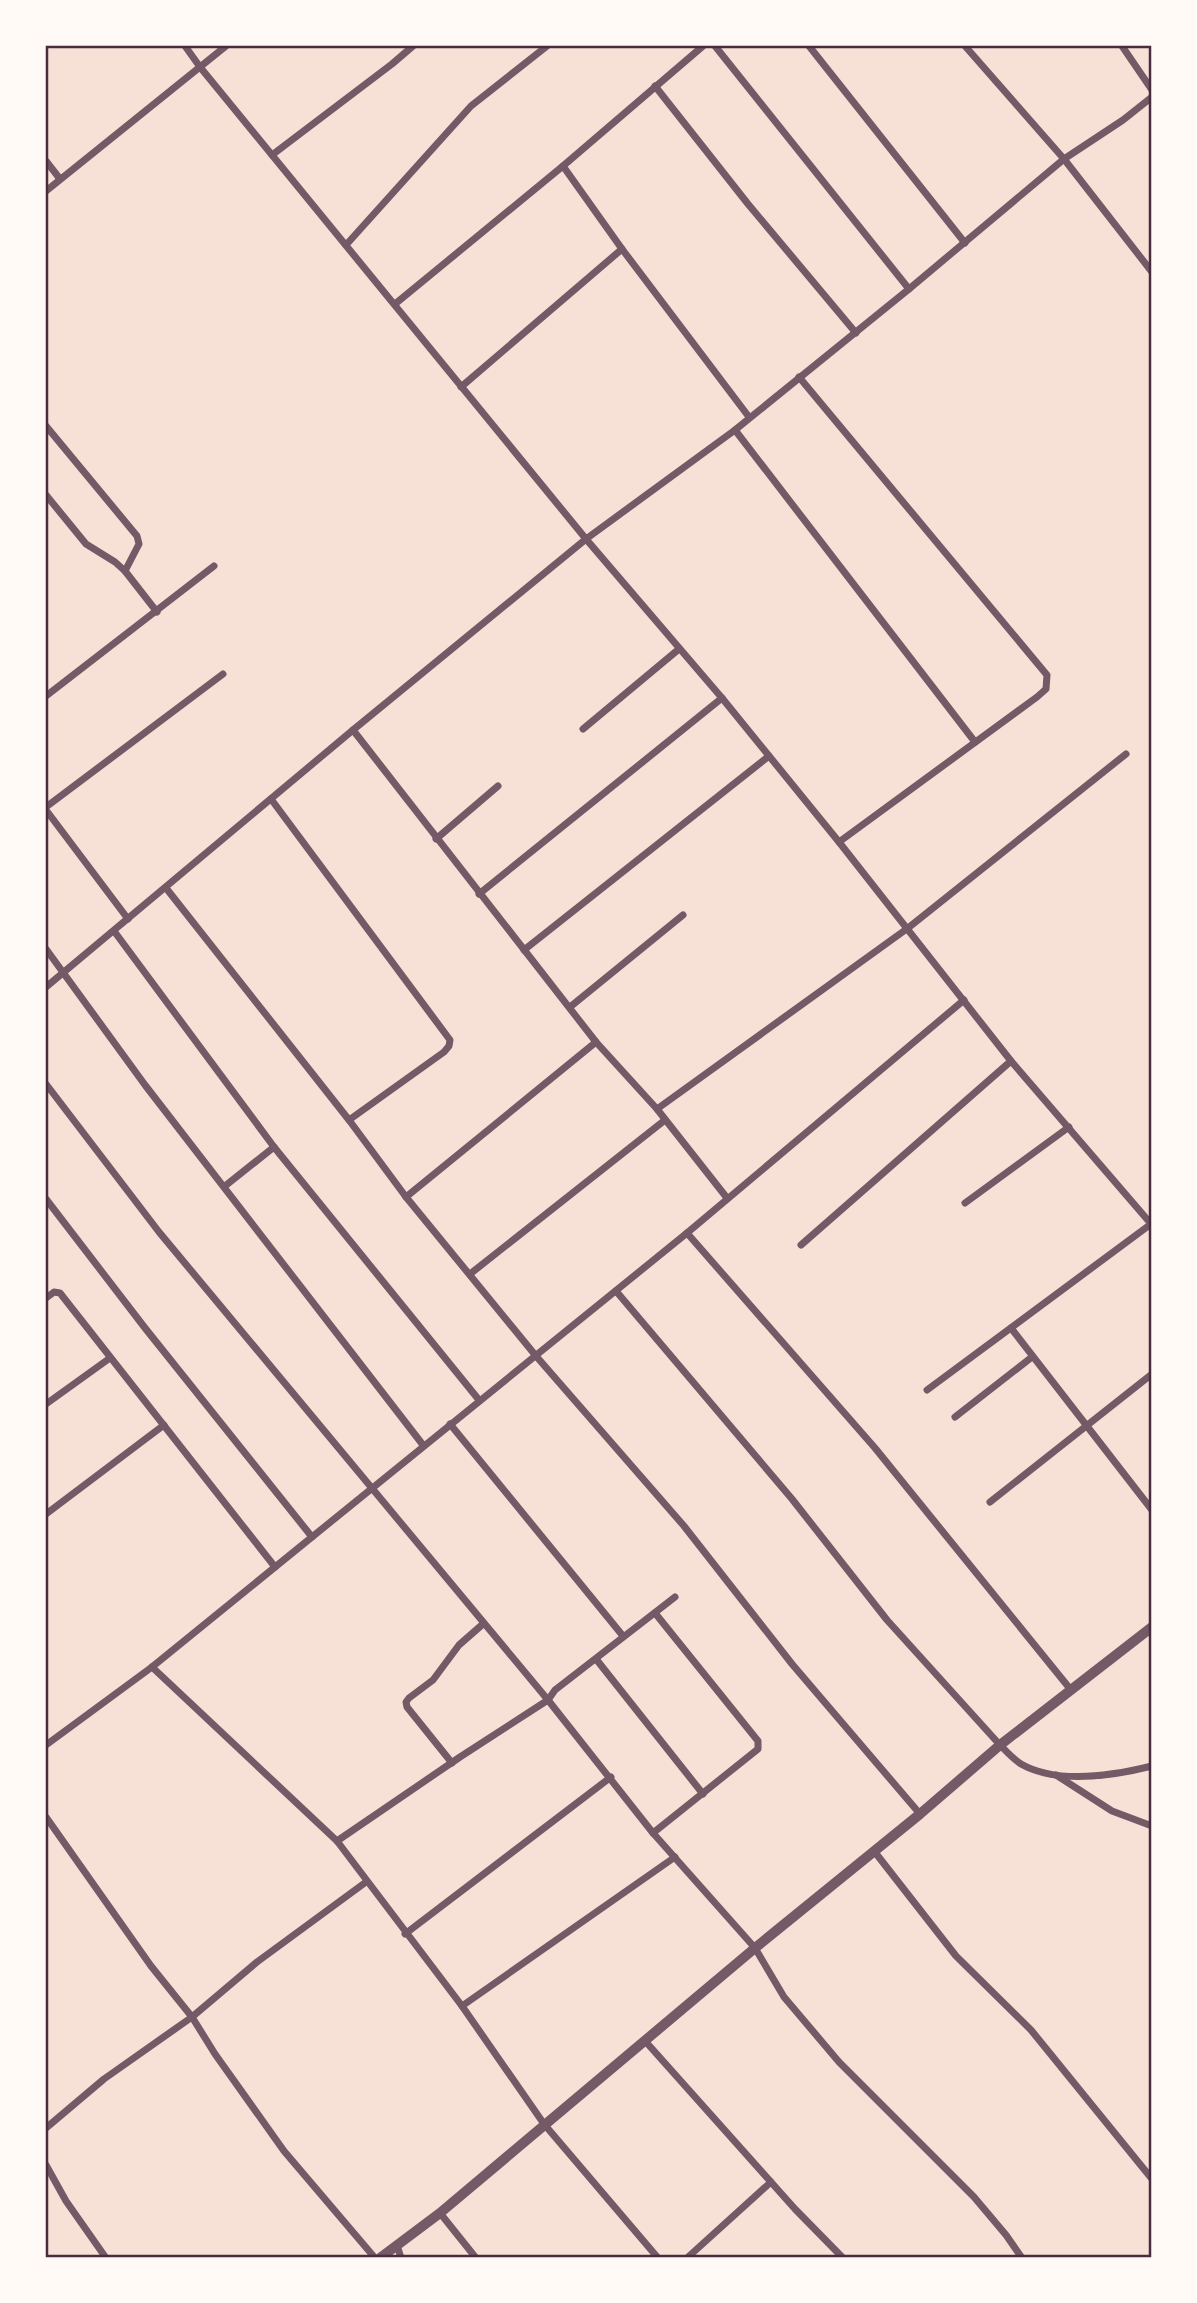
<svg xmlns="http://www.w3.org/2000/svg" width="1197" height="2303" font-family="Overpass,sans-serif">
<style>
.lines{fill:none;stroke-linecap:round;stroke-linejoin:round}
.minor{stroke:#755966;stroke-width:7}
.tertiary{stroke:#755966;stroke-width:10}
.neatline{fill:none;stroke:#4a2c40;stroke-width:2.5}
</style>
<rect width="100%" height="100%" fill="#f7e1d7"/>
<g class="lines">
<g class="minor">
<polyline points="185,46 200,67 586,539 722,698 839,842 1011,1061 1152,1225"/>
<polyline points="715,46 909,289"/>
<polyline points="809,46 965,243"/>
<polyline points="965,46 1064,159 1152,272"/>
<polyline points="1122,46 1152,90"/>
<polyline points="655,86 748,204 856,333"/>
<polyline points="272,155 392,64 413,46"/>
<polyline points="46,161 60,179"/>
<polyline points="563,166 622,249 749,417"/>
<polyline points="46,191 226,46"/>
<polyline points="346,245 471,106 547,46"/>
<polyline points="395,304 563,166 703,46"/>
<polyline points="799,377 1047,675 1046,689 1037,697 839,842"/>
<polyline points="461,387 622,249"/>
<polyline points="46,426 137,536 139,544 125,571"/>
<polyline points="735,430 975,742"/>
<polyline points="46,495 86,544 115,562 125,571 157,612"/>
<polyline points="46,696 214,566"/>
<polyline points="583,729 679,649"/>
<polyline points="353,730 596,1042 657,1109 727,1198"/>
<polyline points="271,799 450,1040 449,1046 444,1052 349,1120"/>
<polyline points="46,807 223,674"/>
<polyline points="46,810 128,919"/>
<polyline points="436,839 498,786"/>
<polyline points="166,888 349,1120 406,1197 536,1356 684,1526 792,1664 920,1814"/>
<polyline points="479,894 722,698"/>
<polyline points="114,931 274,1147 479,1400"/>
<polyline points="46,949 145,1085 423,1445"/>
<polyline points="524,950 769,756"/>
<polyline points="46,987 353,730 586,539 735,430 909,289 1064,159 1123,120 1152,97"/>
<polyline points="570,1007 683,915"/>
<polyline points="46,1084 159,1232 548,1700 653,1833 755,1948 784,1997 839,2062 974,2197 1006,2235 1022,2258"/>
<polyline points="657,1109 908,928 1126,754"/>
<polyline points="225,1186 274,1147"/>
<polyline points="406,1197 596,1042"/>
<polyline points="46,1199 145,1328 312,1537"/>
<polyline points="965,1203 1069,1127"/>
<polyline points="687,1233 875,1448 1071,1690"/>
<polyline points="801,1245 1011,1061"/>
<polyline points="470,1274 665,1120"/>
<path d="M616,1291L792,1499L887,1620L1000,1745C1006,1751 1013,1759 1021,1764C1058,1785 1112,1776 1152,1766"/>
<polyline points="46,1298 54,1292 60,1293 275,1567"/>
<polyline points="1011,1328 1152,1510"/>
<polyline points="927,1390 1151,1224"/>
<polyline points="46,1404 110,1358"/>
<polyline points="955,1417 1032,1357"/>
<polyline points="450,1424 623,1636"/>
<polyline points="990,1502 1152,1374"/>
<polyline points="46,1514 164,1425"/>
<polyline points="596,1659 703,1794"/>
<polyline points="152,1667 337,1841 462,2006 544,2124 658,2258"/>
<polyline points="46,1745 152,1667 312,1537 687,1233 964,1000"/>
<polyline points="452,1763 407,1707 406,1702 409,1698 433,1680 459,1645 483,1624"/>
<polyline points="1056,1775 1112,1811 1152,1826"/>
<polyline points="46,1817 151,1966 192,2017 215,2054 284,2151 375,2258"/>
<polyline points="653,1833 758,1749 758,1741 655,1613"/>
<polyline points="337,1841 460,1757 548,1700 555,1690 675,1597"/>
<polyline points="874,1851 956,1956 1031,2030 1152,2179"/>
<polyline points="405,1934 611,1777"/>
<polyline points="462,2006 675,1857"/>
<polyline points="646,2042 795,2209 843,2258"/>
<polyline points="46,2128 104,2079 192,2017 257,1962 366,1882"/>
<polyline points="46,2165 66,2201 106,2258"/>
<polyline points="440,2213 476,2258"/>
<polyline points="397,2245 401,2258"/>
<polyline points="687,2258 771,2182"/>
</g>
<polyline class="tertiary" points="380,2258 440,2213 755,1948 920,1814 1000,1745 1152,1627"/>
</g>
<rect width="1197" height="2303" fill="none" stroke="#fffaf5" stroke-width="94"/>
<rect x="47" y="47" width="1103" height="2209" class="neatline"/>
</svg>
